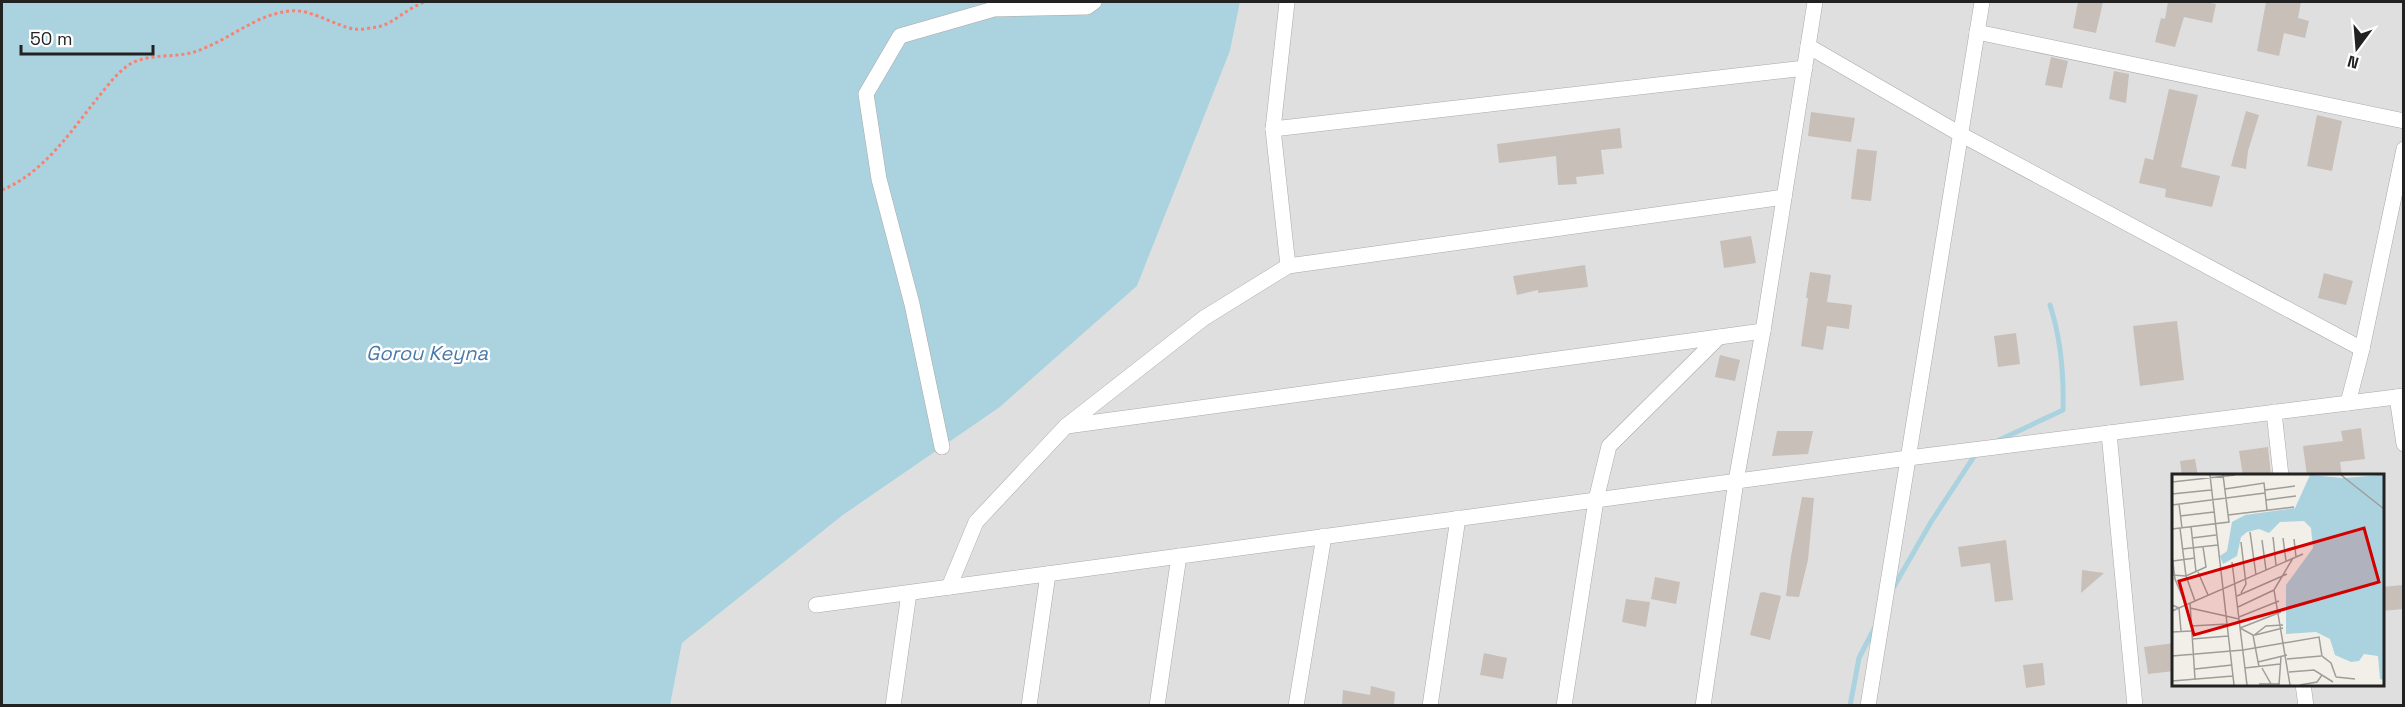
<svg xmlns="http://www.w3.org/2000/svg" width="2405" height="707" font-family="'Space Grotesk',sans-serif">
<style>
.residential{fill:#e0dfdf;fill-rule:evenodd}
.water{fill:#aad3df}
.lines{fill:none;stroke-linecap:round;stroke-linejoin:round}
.stream{stroke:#aad3df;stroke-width:5}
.building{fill:#c7bfb8}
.street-casing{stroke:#a9a9a9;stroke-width:16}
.path{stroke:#fa8072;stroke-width:3;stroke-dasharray:3 3;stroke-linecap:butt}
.street{stroke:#fff;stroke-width:15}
.labels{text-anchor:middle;stroke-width:5;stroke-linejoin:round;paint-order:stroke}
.water-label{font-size:20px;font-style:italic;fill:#4a7aab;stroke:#fff}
.inset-road{fill:none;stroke:#9f9d99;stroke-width:1.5}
.view{fill:#d40000;fill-opacity:0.15;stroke:#d40000;stroke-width:3}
.inset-edge{fill:none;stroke:#222;stroke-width:3}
</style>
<rect width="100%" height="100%" fill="#f2efe9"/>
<path class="residential" d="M1240,2H2403V705L670,706L682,643L843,515L1000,407L1137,286L1230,51ZM2174,476H2382V684H2174Z"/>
<polygon class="water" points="2,2 1240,2 1230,51 1137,286 1000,407 843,515 682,643 670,706 2,705"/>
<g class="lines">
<g class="stream">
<path d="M1995,442L2063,410C2064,374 2061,339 2050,305"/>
<polyline points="1892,590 1931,522 1977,452"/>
<polyline points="1850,706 1859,658 1876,625"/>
</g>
</g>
<g class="building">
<polygon points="2078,2 2103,2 2096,33 2073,28"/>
<polygon points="2168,2 2204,2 2216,4 2212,23 2184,17 2175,47 2155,42 2161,18 2165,19"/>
<polygon points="2266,2 2301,2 2298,18 2309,21 2305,38 2284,33 2279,56 2257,51"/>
<polygon points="2051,57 2068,61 2062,88 2045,85"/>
<polygon points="2114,71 2129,74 2126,103 2109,99"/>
<polygon points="2169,89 2198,95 2181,167 2220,176 2212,207 2165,197 2166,189 2139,183 2145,158 2153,160"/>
<polygon points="2246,111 2259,115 2248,151 2246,169 2231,166"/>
<polygon points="1811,112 1855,118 1851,142 1808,136"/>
<polygon points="2317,115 2342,121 2332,171 2307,166"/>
<polygon points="1620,128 1622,148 1601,150 1604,174 1576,177 1577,184 1558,185 1556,156 1499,163 1497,144"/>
<polygon points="1857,149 1877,151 1871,201 1851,199"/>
<polygon points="1751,236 1756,263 1724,268 1720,241"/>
<polygon points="1585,265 1588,287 1538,293 1538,290 1517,295 1513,276"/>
<polygon points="1810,272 1831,275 1827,302 1852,305 1849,329 1827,326 1823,350 1801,346 1808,298 1806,298"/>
<polygon points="2324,273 2353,281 2346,305 2318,298"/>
<polygon points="2177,321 2184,380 2140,386 2133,326"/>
<polygon points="2016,333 2020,364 1998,367 1994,336"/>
<polygon points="1720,355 1740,360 1735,381 1715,377"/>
<polygon points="2361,428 2365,459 2340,462 2342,476 2307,476 2303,446 2343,441 2341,431"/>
<polygon points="1777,431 1813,431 1808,454 1772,456"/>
<polygon points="2268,447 2271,476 2243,476 2239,451"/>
<polygon points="2195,459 2198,476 2182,476 2180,461"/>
<polygon points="1802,497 1814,498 1808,560 1799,597 1786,596 1791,556"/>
<polygon points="2006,540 2013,600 1995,602 1990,563 1961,567 1958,547"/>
<polygon points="2082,570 2104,573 2081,593"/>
<polygon points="1655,577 1680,582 1676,604 1651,599"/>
<polygon points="2403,585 2403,609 2382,611 2382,587"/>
<polygon points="1763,592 1781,596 1770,640 1750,635 1760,593"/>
<polygon points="1626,599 1650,602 1646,627 1622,622"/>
<polygon points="2174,643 2174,671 2148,674 2144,647"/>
<polygon points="1484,653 1507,658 1503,679 1480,675"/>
<polygon points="2043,663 2045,685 2026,688 2023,665"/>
<polygon points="1371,686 1395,692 1394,705 1342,705 1343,690 1370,695"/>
</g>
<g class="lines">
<defs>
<g id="street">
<polyline points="1977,32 2404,121"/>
<polyline points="1808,46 1960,134 2362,349"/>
<polyline points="1273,129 1805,68"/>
<polyline points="1288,266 1784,197"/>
<polyline points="2397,397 2404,444"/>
<polyline points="2348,403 2362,349 2404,149"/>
<polyline points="2274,412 2281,476"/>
<polyline points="1067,426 1763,331"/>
<polyline points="2109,433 2135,706"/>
<polyline points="942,447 912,304 879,179 866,94 900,36 994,9 1087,7 1094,2"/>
<polyline points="949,587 976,522 1066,426 1204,318 1288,266 1273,129 1287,2"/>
<polyline points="816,605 1908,458 2404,396"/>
<polyline points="2303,684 2306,706"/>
<polyline points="893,706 909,593"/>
<polyline points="1029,706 1048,574"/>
<polyline points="1157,706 1179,556"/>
<polyline points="1296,706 1324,536"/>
<polyline points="1430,706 1458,518"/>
<polyline points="1564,706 1596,500 1609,446 1719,337"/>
<polyline points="1703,706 1736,481 1763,331 1815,2"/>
<polyline points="1868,706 1982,2"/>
</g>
</defs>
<use href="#street" class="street-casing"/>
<path class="path" d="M2,190C43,173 69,134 96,100C105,89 115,75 127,66C147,52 175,59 197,51C229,40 255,15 289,11C310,8 335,26 354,29C361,30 370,28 377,27C394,24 408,7 425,2"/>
<use href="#street" class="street"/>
</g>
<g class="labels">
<g class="water-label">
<text x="427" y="360">Gorou Keyna</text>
</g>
</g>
<g transform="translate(2172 474)">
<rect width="212" height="212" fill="#f2efe9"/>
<path d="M138,1L171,4L211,1V206L208,205L206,182L192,180L187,187L179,188L163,181L158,165L144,158L114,160V111L141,74L139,54L132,47L108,48L97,59L87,55L75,58L69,63L65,82L51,90L48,82L55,77L60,48L73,41L123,34Z" fill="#aad3df"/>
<path class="inset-road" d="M38,1L62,211M169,1L212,35M0,8L63,1M53,15L92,9L95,36M93,16L123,12M0,20L39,16M94,26L124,22M7,30L10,54M0,31L93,19M56,41L122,33M8,42L42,38M19,52L24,98M8,54L14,102L23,127M0,55L57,48L51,1M78,58L84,101M101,63L104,91M20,64L44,61M111,64L114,87M122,65L124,83M90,66L94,96M10,75L46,71M0,81L3,105L14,131M1,87L23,84M60,88L75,211M26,98L36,121M0,101L14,102L34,93L31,73M69,119L74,110L69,68M65,122L115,100M18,129L23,205M0,131L7,134L9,157M66,133L102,116M18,134L67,145M0,137L131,80M67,143L107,127M19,152L55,150M68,154L81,161L87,193M68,154L109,138M0,158L19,157M83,161L111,154M81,162L94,152L111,151M20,165L56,162M0,182L71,176L147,163L150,182L159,189L164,203M115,185L149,182M86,188L115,181M73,194L108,190M90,194L99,210M23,195L60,191M117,198L142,196L161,208M164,203L183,205M0,207L61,202M87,210H107M107,211L109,183M118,211L102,116L121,84M128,211L145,208L150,201"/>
<path class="view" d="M192,54L207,108L22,161L7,107Z"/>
<rect width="212" height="212" class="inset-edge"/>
</g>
<rect width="2405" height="707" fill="none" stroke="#222222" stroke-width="6"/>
<g transform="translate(2357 48) rotate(196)" stroke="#ffffff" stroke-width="4.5" paint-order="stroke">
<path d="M0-4.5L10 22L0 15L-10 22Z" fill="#222222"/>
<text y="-9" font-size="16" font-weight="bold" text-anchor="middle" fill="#222222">N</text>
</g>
<path d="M21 45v9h132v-9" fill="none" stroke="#222222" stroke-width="3"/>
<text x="30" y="45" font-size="18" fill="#222222" stroke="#ffffff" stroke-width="4.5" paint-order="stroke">50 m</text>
</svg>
